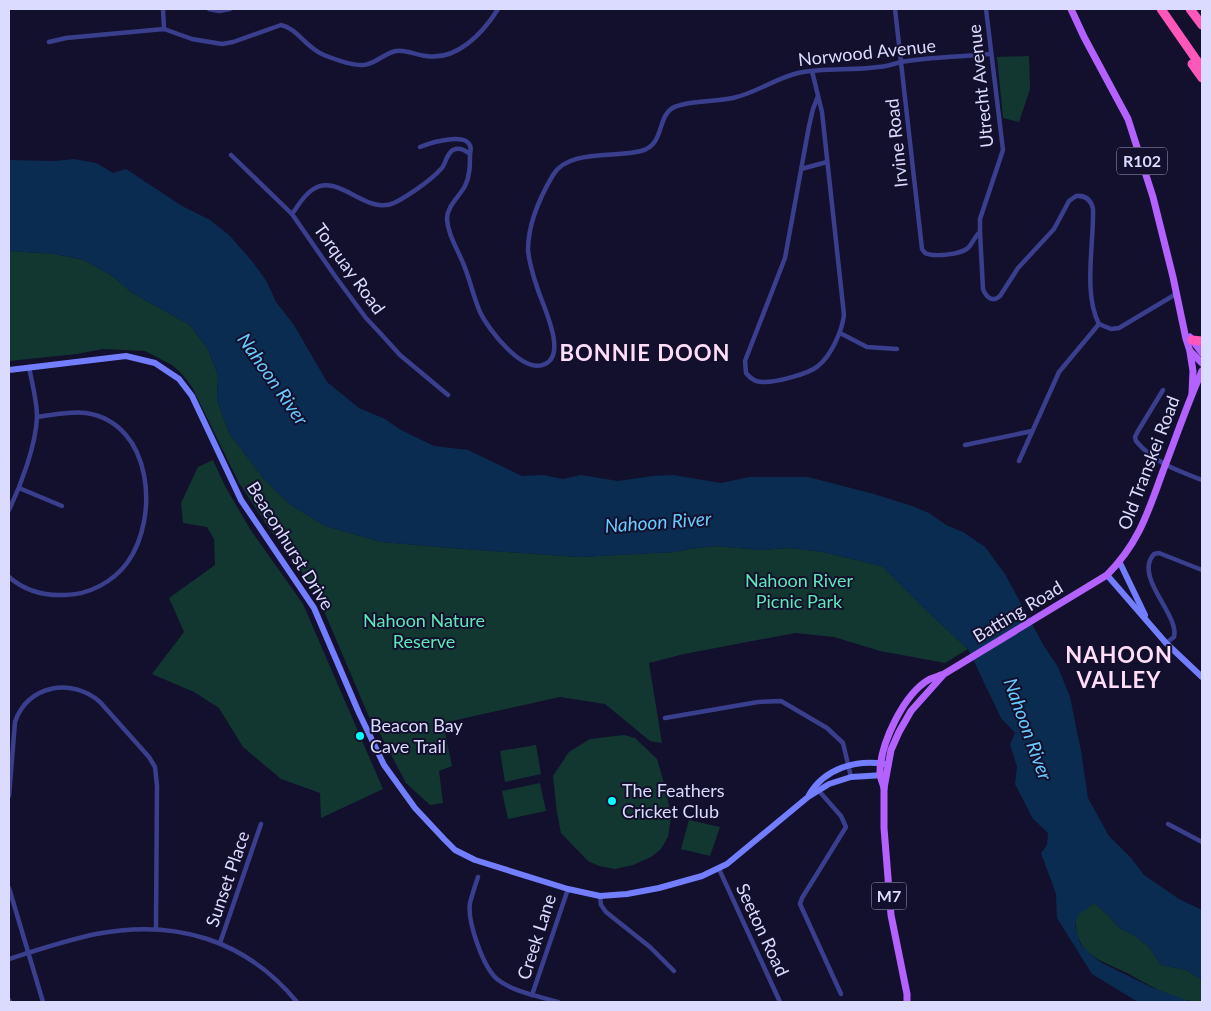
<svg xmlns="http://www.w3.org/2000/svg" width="1211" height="1011" font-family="Lato,sans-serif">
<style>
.green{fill:#123731}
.water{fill:#0a2c51}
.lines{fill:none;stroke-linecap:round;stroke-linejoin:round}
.street{stroke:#393f8d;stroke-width:4.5}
.secondary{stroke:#727eff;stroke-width:6}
.primary{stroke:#b362ff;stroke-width:7}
.highway{stroke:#ff56ba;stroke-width:9}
.poi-dot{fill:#07fffd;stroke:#12102c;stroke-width:2}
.labels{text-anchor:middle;stroke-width:4;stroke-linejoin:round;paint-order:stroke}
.shield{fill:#12102c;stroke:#9f9ec0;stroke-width:1}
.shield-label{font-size:16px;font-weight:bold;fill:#dbdbff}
.street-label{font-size:18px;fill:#dbdbff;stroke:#12102c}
.park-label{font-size:18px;fill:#5fe7b6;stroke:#12102c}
.poi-label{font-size:18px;fill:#dbdbff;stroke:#12102c;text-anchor:start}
.water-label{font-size:19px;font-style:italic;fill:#69caff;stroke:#12102c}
.district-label{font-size:22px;font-weight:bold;letter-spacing:1px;fill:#ffddf6;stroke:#12102c}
</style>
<rect width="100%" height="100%" fill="#12102c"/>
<g class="green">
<polygon points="1029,56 1030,89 1019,122 1003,118 997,57"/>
<polygon points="9,251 55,254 84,260 114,277 131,292 190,325 208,349 218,375 217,400 229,433 265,480 288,503 325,526 382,542 451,548 579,557 675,552 689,549 716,546 760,550 791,548 823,552 882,566 925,609 968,649 945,663 880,651 834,637 795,633 684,654 649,663 662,743 650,741 605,704 560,697 443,723 452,766 439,771 443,803 430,805 406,783 378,730 375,731 315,590 268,527 239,483 192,387 181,373 172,365 145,351 103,349 77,354 9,361"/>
<polygon points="213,460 225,486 250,529 303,604 383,789 321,818 320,793 281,779 243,747 219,708 194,692 152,674 184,632 169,598 215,565 214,539 207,527 183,523 181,503 198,467"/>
<polygon points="624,735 635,738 657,759 666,790 671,817 668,837 661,849 651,857 633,865 615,869 599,866 588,861 561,833 557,813 553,776 569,752 590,739"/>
<polygon points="536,745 541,774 505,782 500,751"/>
<polygon points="540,783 546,811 508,819 502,791"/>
<polygon points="689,820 720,827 710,856 681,849"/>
<path d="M1094,903L1109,916L1119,928L1135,936L1149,947L1161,965L1186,970L1202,980V1002C1176,1002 1149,985 1127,973C1107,963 1084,958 1077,934C1076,928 1074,920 1078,915C1082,910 1089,907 1094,903Z"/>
</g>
<polygon class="water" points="74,159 96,163 113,173 126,169 182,206 210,220 229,235 252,261 267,282 276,302 294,325 327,382 359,408 385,419 401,430 434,446 468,450 522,476 543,475 563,479 581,475 618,481 652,476 673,475 721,483 749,477 808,477 874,494 912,506 929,513 946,525 963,532 985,547 1005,574 1044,646 1058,667 1070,697 1081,751 1088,798 1109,836 1131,858 1144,875 1179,899 1202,910 1202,980 1186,970 1161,965 1149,947 1135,936 1119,928 1109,916 1094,903 1078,915 1075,926 1080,943 1091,955 1102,963 1151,987 1191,1002 1138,1002 1092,974 1057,918 1056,894 1041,853 1047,845 1048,833 1033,819 1015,784 1017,767 1010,744 1015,733 1001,718 968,649 925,609 882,566 823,552 791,548 760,550 716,546 689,549 675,552 579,557 451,548 382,542 325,526 288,503 265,480 229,433 217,400 218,375 208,349 190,325 131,292 114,277 84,260 55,254 9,251 9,160 54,161"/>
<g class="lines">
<g class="street">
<polyline points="163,9 164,29"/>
<polyline points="209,9 219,11 230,9"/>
<path d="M895,9L922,249L925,253C933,257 960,255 968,248C973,243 974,237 980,232V219L1003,150L986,9"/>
<path d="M49,42L66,38L164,29L192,39L222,44L233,42L281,25C297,28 306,48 324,55C334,59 358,68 368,64C378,61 386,53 396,51C405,49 416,55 426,56C457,61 483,33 498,9"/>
<path d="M812,71L822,112L844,315C842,331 831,356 818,366C809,374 774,383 762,382C756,382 750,378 746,373L745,361L785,258L809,126L813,109L818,96"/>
<path d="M420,147C430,143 477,128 470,154"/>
<polyline points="231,155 292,214 335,276 366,318 381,334 400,355 448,395"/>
<polyline points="801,169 827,162"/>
<path d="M292,214C298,206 303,196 312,190C338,171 366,216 394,203C408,196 430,181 441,169C446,164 446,154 453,150C459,147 465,150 470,154C470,165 470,176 465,186C459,197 447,206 447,219C448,235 457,248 463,263C470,279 473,296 480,312C488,329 523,375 545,364C568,354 542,304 537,287C533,275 529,262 528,250C528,224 540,197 553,175C568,149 615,158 641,151C667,144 655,113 677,106C694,100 715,102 733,98C756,93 776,78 798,73C824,67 852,71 878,67C886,67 894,64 901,62C930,57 961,57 990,54"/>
<path d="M980,232L983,289C986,297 992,303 1000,296L1018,268L1054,229L1069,201L1076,196C1086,195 1091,200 1093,209C1094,244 1083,294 1099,324L1111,329L1119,328L1176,294"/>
<polyline points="840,333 867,347 897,349"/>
<path d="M1163,390L1138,431L1135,437L1136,441C1153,462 1178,471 1202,480"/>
<polyline points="965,445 1032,431"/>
<polyline points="1019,461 1059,372 1099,324"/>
<polyline points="19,488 62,506"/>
<path d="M9,510C21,485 36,445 37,417C37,401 32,383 29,367"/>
<path d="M9,577C25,591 44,596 65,595C88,595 113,582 127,563C160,518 153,423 86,413C70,411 53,415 37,417"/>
<path d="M1166,643L1174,637C1180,615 1133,577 1154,554L1159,553L1202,570"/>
<polyline points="665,718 758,702 781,701 827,728 843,743 851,777"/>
<polyline points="819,791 841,816 846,827 802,898 800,904 841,994"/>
<path d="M9,796L15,722C27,685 72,677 100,702L149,757L155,767L157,786L156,928"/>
<polyline points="1168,824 1202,842"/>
<polyline points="719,869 780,1002"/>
<path d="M478,877C475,886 472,895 470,903C467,921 483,967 497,979C513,992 538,996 558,1002"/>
<polyline points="9,888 43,1002"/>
<polyline points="600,896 601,905 606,912 650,947 674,971"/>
<polyline points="220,943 261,824"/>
<path d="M9,959C37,950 67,940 96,934C175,919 245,939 297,1002"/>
<polyline points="532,995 568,889"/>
<polyline points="9,1000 10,1002"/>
</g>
<g class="secondary">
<polyline points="9,370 126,356 155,363 179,379 192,396 241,500 314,608 359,713 384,765 415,808 444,839 455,850 475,860 568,889 600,896 627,894 659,888 702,876 727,864 808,797 829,784 851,777 884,775"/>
<polyline points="1120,563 1145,615"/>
<polyline points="1107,575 1166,643 1202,677"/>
<path d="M809,795C824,769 855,759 885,764"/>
</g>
<g class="primary">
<polyline points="1071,9 1084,37 1128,119 1153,197 1173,277 1186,339 1190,351 1202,363"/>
<polyline points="1190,337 1202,353"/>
<polyline points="1190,352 1193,371 1192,393"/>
<path d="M884,788C883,783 880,778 880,773C880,744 904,693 930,679C933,678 937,677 941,675"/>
<path d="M907,1002V994L891,915L884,828V788L891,750L899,732L911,711L944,674L1107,575C1139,543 1148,512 1163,471C1176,438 1187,404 1202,371"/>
</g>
<g class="highway">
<polyline points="1161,9 1202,68"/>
<polyline points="1190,9 1202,25"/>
<polyline points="1192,64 1202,78"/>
<polyline points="1192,340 1202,341"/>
</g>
</g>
<g class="poi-dot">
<circle cx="360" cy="736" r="5"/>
<circle cx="612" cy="801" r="5"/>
</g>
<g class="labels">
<g class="shield">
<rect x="1117" y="147.5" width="50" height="27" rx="4"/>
<rect x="871.5" y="882.5" width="35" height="27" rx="4"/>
</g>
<g class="shield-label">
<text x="1142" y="167">R102</text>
<text x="889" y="902">M7</text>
</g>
<g class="street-label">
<text transform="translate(867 53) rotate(-6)" y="6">Norwood Avenue</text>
<text transform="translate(981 86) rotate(-96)" y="6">Utrecht Avenue</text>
<text transform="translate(897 143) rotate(-96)" y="6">Irvine Road</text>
<text transform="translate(349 269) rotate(54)" y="6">Torquay Road</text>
<text transform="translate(1149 463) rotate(-69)" y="6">Old Transkei Road</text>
<text transform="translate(290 546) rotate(58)" y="6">Beaconhurst Drive</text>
<text transform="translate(1018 612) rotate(-31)" y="6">Batting Road</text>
<text transform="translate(228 879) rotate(-71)" y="6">Sunset Place</text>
<text transform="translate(762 930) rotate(65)" y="6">Seeton Road</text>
<text transform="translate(537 937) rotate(-72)" y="6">Creek Lane</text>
</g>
<g class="park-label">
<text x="799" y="587">Nahoon River<tspan x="799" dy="21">Picnic Park</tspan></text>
<text x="424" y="627">Nahoon Nature<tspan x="424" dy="21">Reserve</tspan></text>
</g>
<g class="poi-label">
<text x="370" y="732">Beacon Bay<tspan x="370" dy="21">Cave Trail</tspan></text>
<text x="622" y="797">The Feathers<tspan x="622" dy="21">Cricket Club</tspan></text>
</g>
<g class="water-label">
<text transform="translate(273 379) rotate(55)" y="7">Nahoon River</text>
<text transform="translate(658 522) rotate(-4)" y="7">Nahoon River</text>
<text transform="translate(1028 729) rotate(70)" y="7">Nahoon River</text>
</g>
<g class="district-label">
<text x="645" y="361">BONNIE DOON</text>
<text x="1119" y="663">NAHOON<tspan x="1119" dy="25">VALLEY</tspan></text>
</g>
</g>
<rect width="1211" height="1011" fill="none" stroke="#dbdbff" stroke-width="20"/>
</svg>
